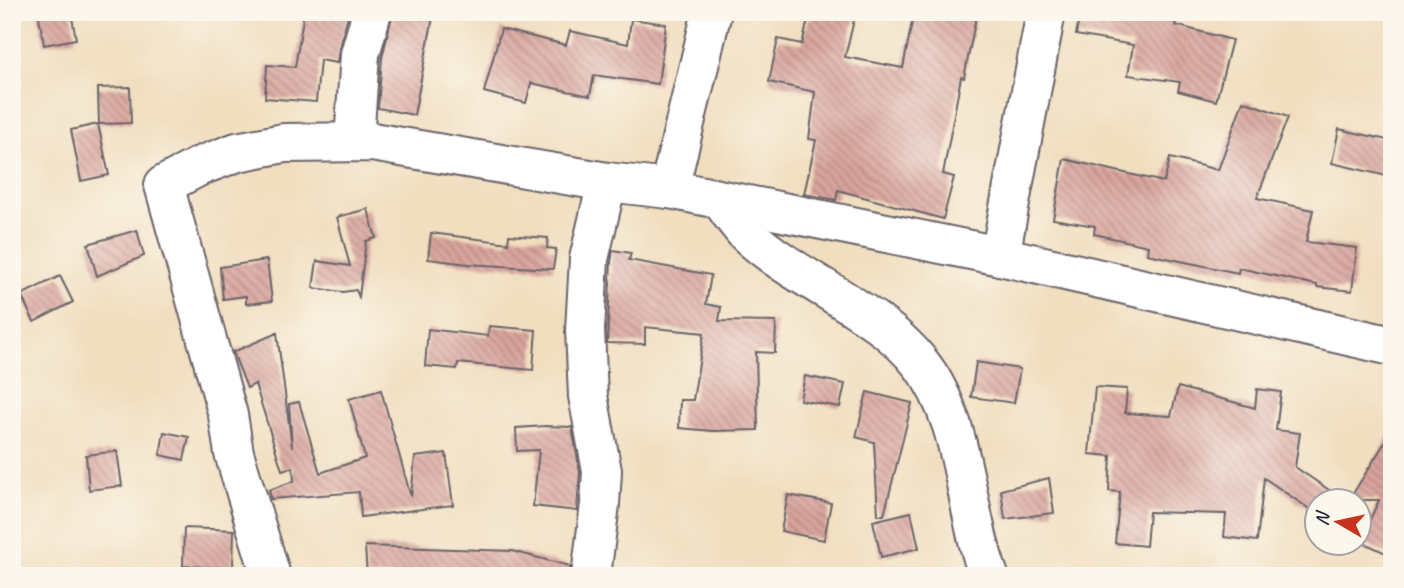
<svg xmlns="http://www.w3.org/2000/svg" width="1404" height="588" font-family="Caveat,sans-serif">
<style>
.building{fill:url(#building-back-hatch)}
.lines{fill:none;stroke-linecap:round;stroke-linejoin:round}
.minor-casing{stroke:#6a6469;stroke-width:42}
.minor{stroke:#fff;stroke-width:38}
</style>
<defs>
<pattern id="building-back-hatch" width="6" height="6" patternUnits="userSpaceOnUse" patternTransform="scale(1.75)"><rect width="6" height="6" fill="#d9a49d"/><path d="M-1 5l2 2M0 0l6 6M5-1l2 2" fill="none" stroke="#b08581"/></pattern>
</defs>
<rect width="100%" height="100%" fill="#fbf7ec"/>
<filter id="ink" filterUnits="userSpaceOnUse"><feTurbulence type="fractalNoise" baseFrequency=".0143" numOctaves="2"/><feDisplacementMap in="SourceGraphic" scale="14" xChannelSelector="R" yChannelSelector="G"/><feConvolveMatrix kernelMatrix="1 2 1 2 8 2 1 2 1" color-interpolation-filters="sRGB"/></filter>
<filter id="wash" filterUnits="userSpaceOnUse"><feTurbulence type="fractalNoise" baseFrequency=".00686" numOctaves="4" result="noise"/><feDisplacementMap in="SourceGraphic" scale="28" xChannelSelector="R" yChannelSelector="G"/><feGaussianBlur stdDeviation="1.57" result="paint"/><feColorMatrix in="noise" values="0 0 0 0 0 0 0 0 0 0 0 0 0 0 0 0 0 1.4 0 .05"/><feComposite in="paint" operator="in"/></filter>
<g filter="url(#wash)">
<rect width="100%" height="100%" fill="#f1debf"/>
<g id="blocks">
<g class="building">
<polygon points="38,12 71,12 76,39 44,45"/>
<polygon points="304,12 349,12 339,48 337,63 320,60 316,102 265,98 267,65 295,67"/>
<polygon points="393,12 434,12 414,115 378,108 382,58"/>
<polygon points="810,12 856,12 845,57 903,68 914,12 977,12 964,78 961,77 943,174 954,177 943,219 838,190 836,200 804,194 816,140 809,139 815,92 769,82 778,39 802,44"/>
<polygon points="1080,12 1177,12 1175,25 1232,40 1216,101 1178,91 1180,82 1128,75 1133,45 1076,35"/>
<polygon points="631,19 666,24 658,84 594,75 590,96 531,83 526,103 484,92 501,29 566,45 570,31 628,44"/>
<polygon points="130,87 131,123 99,124 98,88"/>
<polygon points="1243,101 1288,117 1257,198 1313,210 1306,242 1357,248 1352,291 1317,287 1317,285 1239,268 1238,273 1147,254 1148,246 1094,234 1095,226 1053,219 1064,159 1164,182 1170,158 1218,170"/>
<polygon points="98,124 109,175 81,181 71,130"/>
<polygon points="1339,129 1392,141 1392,158 1387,176 1332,163"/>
<polygon points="368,209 376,238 366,241 359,297 356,290 343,292 313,288 317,261 350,266 337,217"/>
<polygon points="137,230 144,256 97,276 88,244"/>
<polygon points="431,233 508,243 509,235 548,238 547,248 556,249 553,269 468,264 428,259"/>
<polygon points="613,250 631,253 629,260 711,275 706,304 721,307 719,321 776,322 775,353 756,352 758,430 713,431 679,428 680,400 693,400 704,333 645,327 645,344 607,343 611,262"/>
<polygon points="267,260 272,301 246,304 246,296 223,299 220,267"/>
<polygon points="60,276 73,302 34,322 21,295"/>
<polygon points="489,326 536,330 533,370 458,363 457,369 425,366 428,329 488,336"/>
<polygon points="277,333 292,447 289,404 299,402 320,473 365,458 349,399 381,390 411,497 415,457 446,453 453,505 361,517 359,492 271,499 269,490 294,481 293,467 282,470 255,384 247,388 233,352"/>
<polygon points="976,362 1020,369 1014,403 971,397"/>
<polygon points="805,376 845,384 840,407 800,400"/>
<polygon points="1095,387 1127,389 1125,413 1171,416 1178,387 1255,408 1257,389 1281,392 1276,430 1300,433 1295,467 1344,500 1317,500 1317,514 1264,478 1257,541 1224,537 1226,514 1149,512 1146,546 1115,543 1120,492 1109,491 1111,456 1089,454"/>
<polygon points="867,392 912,403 884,515 878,515 874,442 856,437"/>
<polygon points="546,426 572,427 580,472 577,511 533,506 539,450 517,451 516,428"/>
<polygon points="1392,431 1392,556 1360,541 1379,500 1349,500"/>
<polygon points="164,432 189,437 184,460 160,455"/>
<polygon points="117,451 122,486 89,490 86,455"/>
<polygon points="1049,478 1054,513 1005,519 1001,490"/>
<polygon points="788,495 831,503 824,540 781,531"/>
<polygon points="911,512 919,548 881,557 873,521"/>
<polygon points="184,528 234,530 233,568 183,566"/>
<polygon points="365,546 512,551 570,566 570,576 367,576"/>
</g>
</g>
</g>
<g filter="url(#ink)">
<use href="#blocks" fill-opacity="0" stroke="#6a6469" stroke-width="2"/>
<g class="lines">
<defs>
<g id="minor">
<polyline points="354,141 360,54 372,12"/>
<polyline points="669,189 712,12"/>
<path d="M721,200C729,211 737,224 747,234C797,281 879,309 921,364C967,423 963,508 989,576"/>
<polyline points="1000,256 1046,12"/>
<polyline points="271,576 234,453 228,415 164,185 200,166 237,152 284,143 372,142 607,182 669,189 1000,256 1392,346"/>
<polyline points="591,576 600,504 602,471 588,396 585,330 589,259 607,182"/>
</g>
</defs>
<use href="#minor" class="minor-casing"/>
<use href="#minor" class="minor"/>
</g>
</g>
<rect width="1404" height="588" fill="none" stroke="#fbf7ec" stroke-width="42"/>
<g transform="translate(1338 522) rotate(279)"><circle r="33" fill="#fbf7ec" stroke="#a4a2a5" stroke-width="2"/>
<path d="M0-5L12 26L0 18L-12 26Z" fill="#c8321e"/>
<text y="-10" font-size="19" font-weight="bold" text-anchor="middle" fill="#22223b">N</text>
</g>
</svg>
